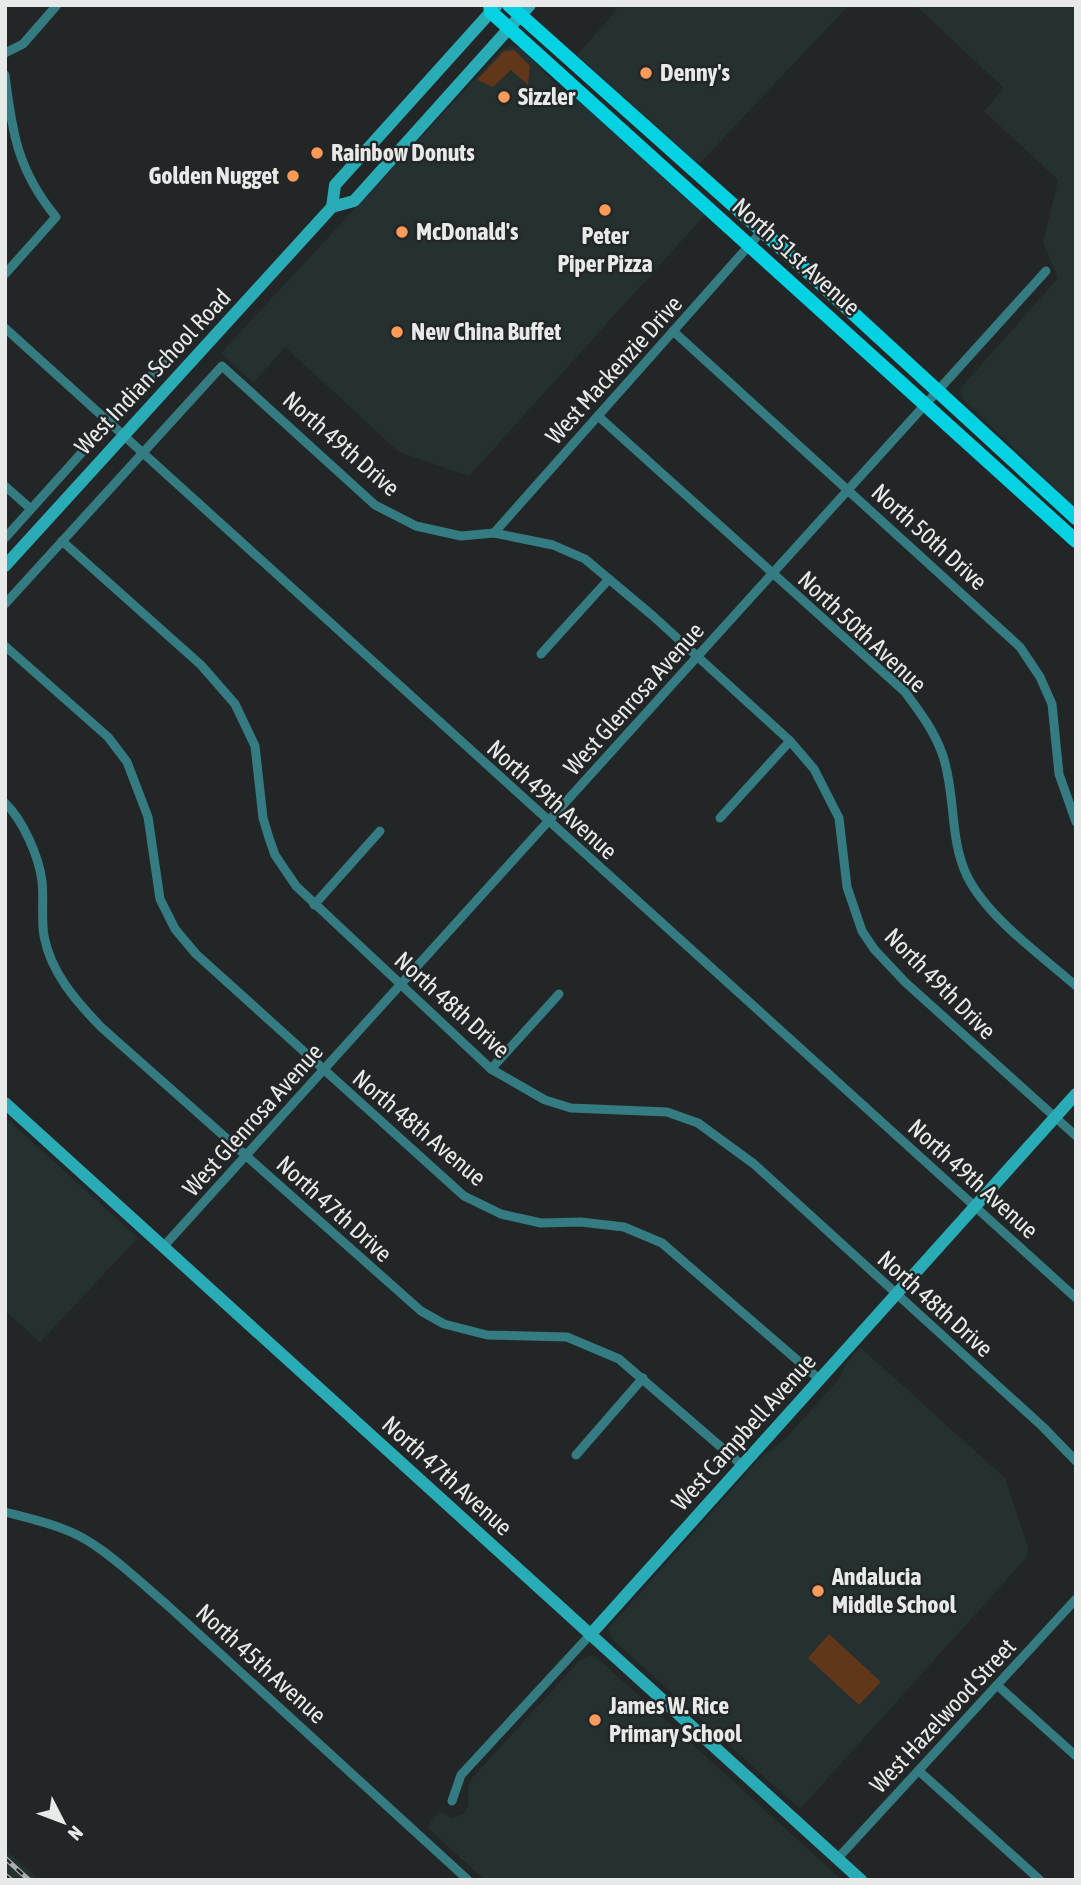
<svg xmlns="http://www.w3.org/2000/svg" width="1081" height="1885" font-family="'Asap Condensed',sans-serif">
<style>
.built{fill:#253031}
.green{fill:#613619}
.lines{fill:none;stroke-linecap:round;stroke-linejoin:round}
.street{stroke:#347b82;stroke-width:9}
.secondary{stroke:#2aacb7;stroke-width:12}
.primary{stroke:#02d2e1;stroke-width:14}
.rail-casing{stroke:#abadad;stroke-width:5}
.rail{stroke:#232626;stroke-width:2.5;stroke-dasharray:8;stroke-linecap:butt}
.poi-dot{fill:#fe9b58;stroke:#232626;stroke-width:2.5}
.labels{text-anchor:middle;stroke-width:5;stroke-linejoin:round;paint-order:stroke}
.poi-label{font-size:24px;font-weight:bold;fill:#e8eaea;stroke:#232626;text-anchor:start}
.street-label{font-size:24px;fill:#e8eaea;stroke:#232626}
</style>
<rect width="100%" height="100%" fill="#232626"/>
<g class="built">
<polygon points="613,5 849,5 699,164 577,55 617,10"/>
<polygon points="915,5 1076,5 1076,509 964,400 959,390 1058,278 1043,243 1058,180 984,111 1004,88"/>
<polygon points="511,45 521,48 563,92 581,102 705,215 469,476 399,452 285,347 253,383 221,353 501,51"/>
<polygon points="5,1117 138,1238 40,1342 5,1311"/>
<polygon points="860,1347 1005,1478 1028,1547 1026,1558 800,1809 611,1638 608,1629 758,1460 787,1437 839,1379 847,1362"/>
<polygon points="591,1655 595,1656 842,1880 485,1880 427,1827 439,1812 453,1818 464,1813 469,1805 468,1788 472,1778 579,1661"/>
<polygon points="5,1849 39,1880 5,1880"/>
</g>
<g class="green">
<polygon points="514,50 530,66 528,85 511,70 493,87 477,80 504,51"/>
<polygon points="829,1634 881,1682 859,1705 808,1658"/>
</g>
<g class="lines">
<g class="street">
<polyline points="5,53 23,44 57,5"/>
<path d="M5,75C12,133 18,171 56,217L5,274"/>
<polyline points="5,328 1076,1298"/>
<polyline points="673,331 1020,647 1040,677 1052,704 1059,774 1076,822"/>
<path d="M598,416L905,692C920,712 935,732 943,756C956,795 949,838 967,876C988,918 1041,955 1076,986"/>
<polyline points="5,486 31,509"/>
<polyline points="494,533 762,231"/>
<polyline points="5,538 184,339"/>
<polyline points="62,541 201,665 235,704 255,746 263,818 269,838 275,855 296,886 491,1069 545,1100 571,1108 667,1112 698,1123 754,1164 1043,1427 1076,1461"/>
<polyline points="5,604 222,366 375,505 416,526 461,536 494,533 553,545 585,559 653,616 790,741 814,769 839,818 847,887 862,931 874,949 905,982 1076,1136"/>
<polyline points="5,646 108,737 127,762 148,817 160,899 175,929 196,954 464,1196 501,1214 541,1223 581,1222 624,1227 662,1243 819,1379"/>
<polyline points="541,654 609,579"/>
<path d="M5,803C23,820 39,857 42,881C44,899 41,918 44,936C51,973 76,1001 101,1027L421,1311L444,1324L487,1335L567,1337L619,1359L743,1466"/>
<polyline points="720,818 790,741"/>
<polyline points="314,905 380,831"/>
<polyline points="491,1069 559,994"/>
<polyline points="164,1246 1046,271"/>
<polyline points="576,1455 643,1378"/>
<path d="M5,1512C32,1519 64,1526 88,1541C116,1558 141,1583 166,1604L468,1880"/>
<polyline points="997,1685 1076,1756"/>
<polyline points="919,1771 1040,1880"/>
<polyline points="452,1801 461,1775 590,1635"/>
<polyline points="838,1858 1076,1599"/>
</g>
<g class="secondary">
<polyline points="332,207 335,185 497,5"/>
<polyline points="5,566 332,207 354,201 530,5"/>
<polyline points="5,1103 861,1880"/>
<polyline points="590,1635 1076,1094"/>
</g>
<g class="primary">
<polyline points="490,5 491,12 1076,541"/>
<polyline points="509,5 807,271 1076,518"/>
</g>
<defs>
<g id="rail">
<polyline points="5,1858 29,1880"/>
<polyline points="5,1875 11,1880"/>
</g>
</defs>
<use href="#rail" class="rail-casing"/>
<use href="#rail" class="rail"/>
</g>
<g class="poi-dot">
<circle cx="646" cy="73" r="7"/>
<circle cx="504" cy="97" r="7"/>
<circle cx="317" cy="153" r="7"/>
<circle cx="293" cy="176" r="7"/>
<circle cx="605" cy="210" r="7"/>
<circle cx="402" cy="232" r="7"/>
<circle cx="397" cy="332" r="7"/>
<circle cx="818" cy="1591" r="7"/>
<circle cx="595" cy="1720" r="7"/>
</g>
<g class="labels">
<g class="poi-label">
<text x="660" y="81">Denny's</text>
<text x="518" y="105">Sizzler</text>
<text x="331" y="161">Rainbow Donuts</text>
<text x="279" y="184" text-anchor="end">Golden Nugget</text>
<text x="416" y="240">McDonald's</text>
<text x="605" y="244" text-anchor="middle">Peter<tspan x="605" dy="28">Piper Pizza</tspan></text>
<text x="411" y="340">New China Buffet</text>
<text x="832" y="1585">Andalucia<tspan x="832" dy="28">Middle School</tspan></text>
<text x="609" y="1714">James W. Rice<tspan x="609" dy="28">Primary School</tspan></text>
</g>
<g class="street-label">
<text transform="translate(796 257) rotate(42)" y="8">North 51st Avenue</text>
<text transform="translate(614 370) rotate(-48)" y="8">West Mackenzie Drive</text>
<text transform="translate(153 372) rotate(-47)" y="8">West Indian School Road</text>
<text transform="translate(341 444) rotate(41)" y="8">North 49th Drive</text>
<text transform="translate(929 537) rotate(42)" y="8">North 50th Drive</text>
<text transform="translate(862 632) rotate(43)" y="8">North 50th Avenue</text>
<text transform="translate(634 699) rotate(-48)" y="8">West Glenrosa Avenue</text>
<text transform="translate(552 800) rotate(42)" y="8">North 49th Avenue</text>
<text transform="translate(940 984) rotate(45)" y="8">North 49th Drive</text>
<text transform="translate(452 1005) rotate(42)" y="8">North 48th Drive</text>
<text transform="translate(253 1120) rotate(-48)" y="8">West Glenrosa Avenue</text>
<text transform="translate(419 1128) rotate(40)" y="8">North 48th Avenue</text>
<text transform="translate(973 1179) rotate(42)" y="8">North 49th Avenue</text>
<text transform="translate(334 1209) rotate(42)" y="8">North 47th Drive</text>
<text transform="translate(935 1304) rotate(42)" y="8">North 48th Drive</text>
<text transform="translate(744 1432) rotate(-48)" y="8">West Campbell Avenue</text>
<text transform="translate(447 1476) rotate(42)" y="8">North 47th Avenue</text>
<text transform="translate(261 1664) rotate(42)" y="8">North 45th Avenue</text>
<text transform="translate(943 1716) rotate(-47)" y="8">West Hazelwood Street</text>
</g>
</g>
<rect width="1081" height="1885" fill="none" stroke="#e8eaea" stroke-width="14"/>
<g transform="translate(63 1822) rotate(132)" stroke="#232626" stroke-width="5" paint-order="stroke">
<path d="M0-5L12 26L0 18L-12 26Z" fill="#e8eaea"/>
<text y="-10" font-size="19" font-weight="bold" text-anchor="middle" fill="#e8eaea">N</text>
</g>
</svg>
